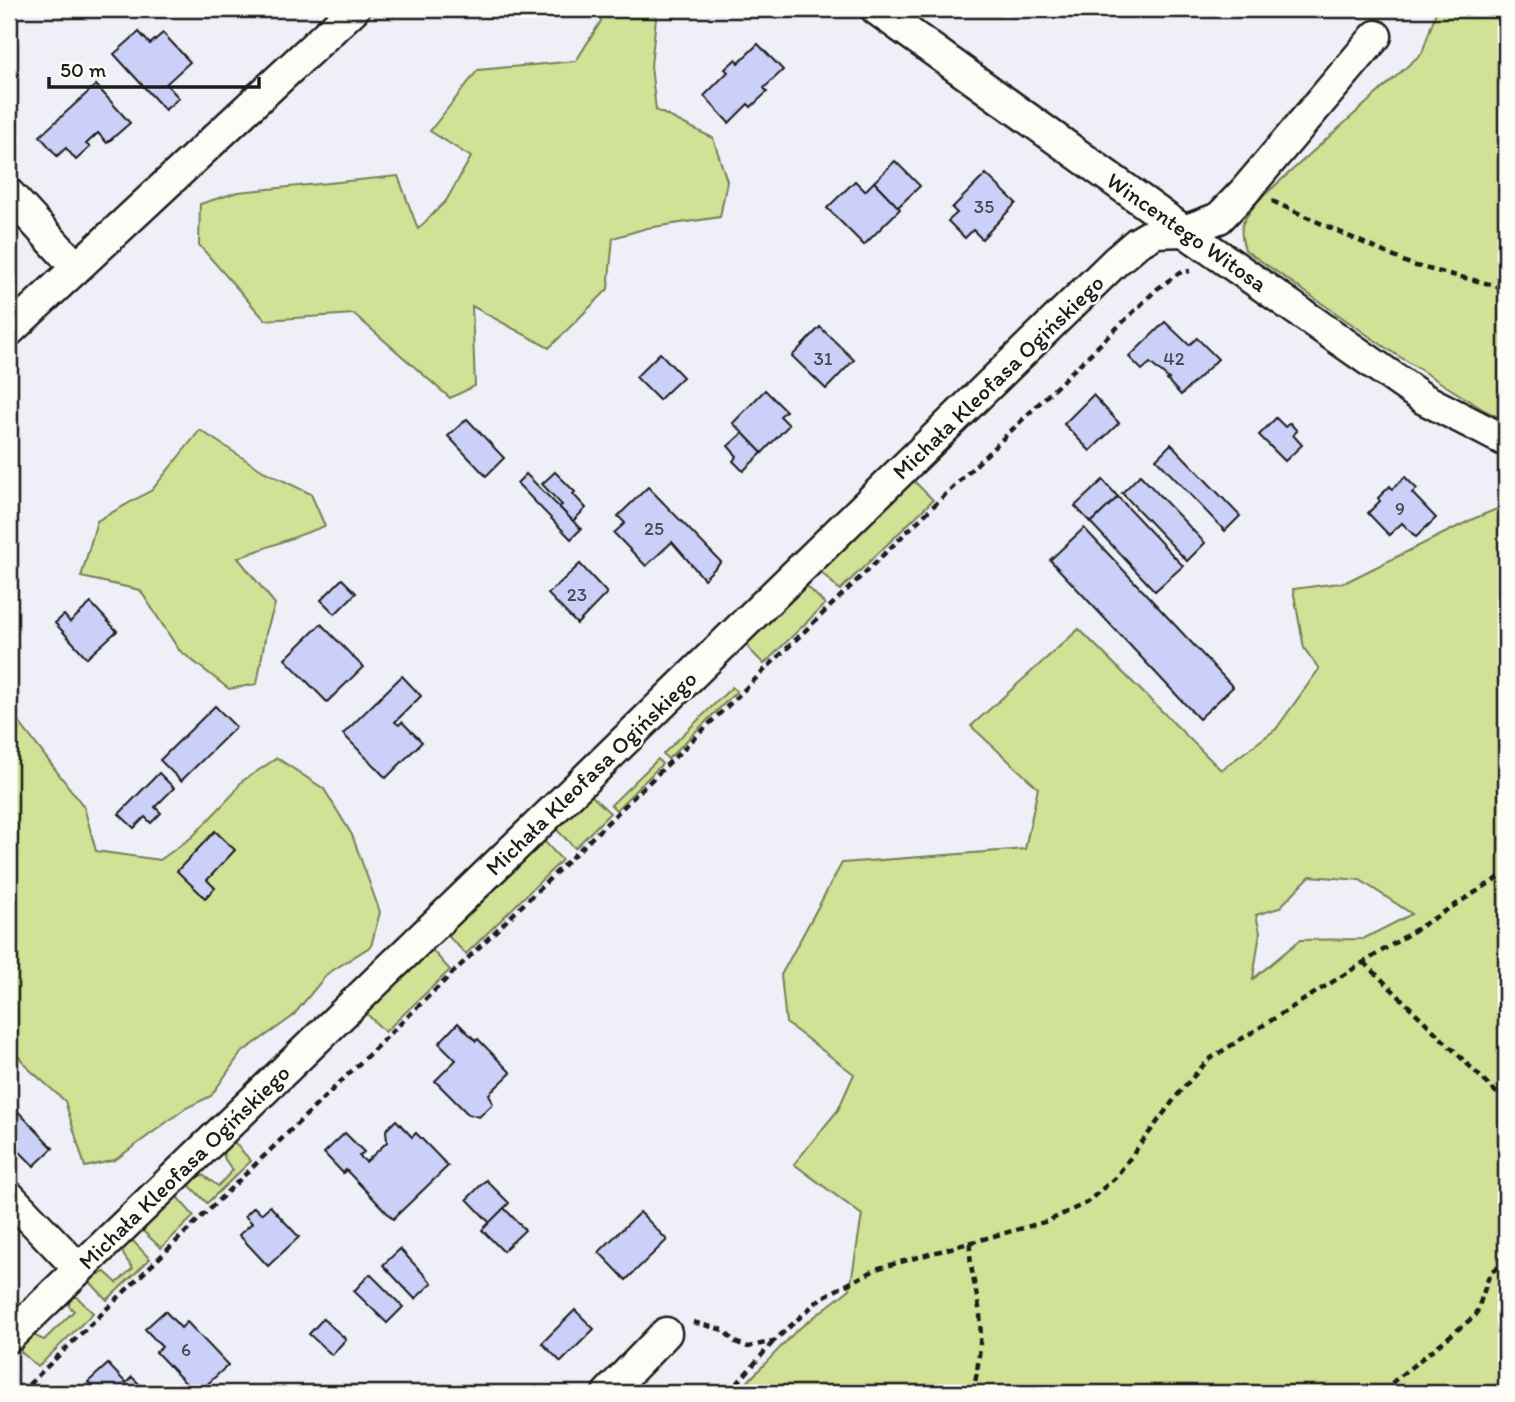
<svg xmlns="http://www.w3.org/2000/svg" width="1515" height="1402" font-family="Itim,sans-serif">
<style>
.green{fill:#d1e195;stroke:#767e58;stroke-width:2;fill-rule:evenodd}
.building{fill:#cad0f8;stroke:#1c1c1c;stroke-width:2}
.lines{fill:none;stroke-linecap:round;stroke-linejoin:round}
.minor-casing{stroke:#1c1c1c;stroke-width:35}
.path{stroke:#1c1c1c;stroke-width:4.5;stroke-dasharray:7 5;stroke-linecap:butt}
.minor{stroke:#fdfcf7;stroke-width:30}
.labels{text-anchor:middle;stroke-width:5;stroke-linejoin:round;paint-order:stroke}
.number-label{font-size:19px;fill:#484953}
.street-label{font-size:23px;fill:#1c1c1c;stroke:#fdfcf7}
</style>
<rect width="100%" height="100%" fill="#eeeff7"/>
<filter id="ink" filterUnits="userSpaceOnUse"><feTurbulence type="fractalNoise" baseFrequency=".0143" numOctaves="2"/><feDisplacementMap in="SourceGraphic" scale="14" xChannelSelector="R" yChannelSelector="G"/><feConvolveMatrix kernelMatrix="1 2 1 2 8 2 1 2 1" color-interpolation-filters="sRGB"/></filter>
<g filter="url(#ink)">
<g class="green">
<polygon points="597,9 657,9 651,66 656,110 713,138 727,181 720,217 647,228 613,238 608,289 549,348 472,306 475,386 450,398 354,314 265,320 199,245 200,204 238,192 398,176 418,229 446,201 471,157 430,131 478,70 576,61 601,21"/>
<path d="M1437,9H1506V421L1484,410L1389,350L1245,250C1237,224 1243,220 1259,200L1422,53Z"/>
<polygon points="200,430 263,471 311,494 325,526 238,558 275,604 266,633 257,684 229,689 179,650 140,590 81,577 97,521 152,490"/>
<polygon points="910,482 915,482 933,500 840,590 822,573 822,566"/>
<path d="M1506,505V1393H737L796,1331L850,1289L862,1215L794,1164L838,1110L854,1074L786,1023L781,975L842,863L1025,849L1038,788L971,726L1079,629L1221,770L1276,729L1319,669L1304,648L1293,589L1346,582L1473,519ZM1310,876L1360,880L1412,914L1363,939L1300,940L1253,979L1260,932L1256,915L1279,908Z"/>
<polygon points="801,587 808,587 825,604 764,664 749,649 747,640"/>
<polygon points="732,687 737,691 668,759 663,754"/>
<polygon points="9,709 84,807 96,851 160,860 192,837 234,793 241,782 277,758 324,789 352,835 380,912 371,946 327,974 292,1017 241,1053 211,1096 186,1108 115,1160 85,1167 65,1101 29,1069 9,1045"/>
<polygon points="658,759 662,764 616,810 611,805"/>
<polygon points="590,794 610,813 575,848 554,827"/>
<polygon points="542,839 562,860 466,954 448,936 447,930"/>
<polygon points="426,951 433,951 450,970 385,1032 367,1014 367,1008"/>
<path d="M235,1143L251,1161L207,1203L190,1186L192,1178L203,1175L218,1186L233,1170C226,1161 219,1156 227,1144Z"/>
<polygon points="171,1198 178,1198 194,1216 161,1248 144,1232 144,1224"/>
<path d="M130,1241H133L150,1259L107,1300L91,1283V1277L105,1272L117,1283L133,1268C125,1258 116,1250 130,1241Z"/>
<polygon points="70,1297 77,1297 93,1313 38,1367 21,1352 21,1345 33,1335 44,1340 74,1311 69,1306"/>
</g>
<g class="building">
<polygon points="139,32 150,44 163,33 190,62 166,84 179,98 165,110 114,54"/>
<polygon points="758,44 783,70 764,88 767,92 751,107 748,104 729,123 704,96 728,72 725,69 736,59 738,63"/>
<polygon points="96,85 130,123 107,143 98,133 86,144 90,147 76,160 66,148 57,156 40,136"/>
<polygon points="895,161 920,186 898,207 874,182"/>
<polygon points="986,174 1016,203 982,239 973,230 965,238 948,221 957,213 952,208"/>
<polygon points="855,181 865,191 874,182 900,209 864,245 827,208"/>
<polygon points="1165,322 1189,345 1197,338 1218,359 1181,395 1167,380 1169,379 1150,363 1142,370 1129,357"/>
<polygon points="820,327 854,360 826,389 792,356"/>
<polygon points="660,353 683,377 659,400 636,377"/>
<polygon points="765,390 786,411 780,416 789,425 762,453 733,423"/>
<polygon points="1093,395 1119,423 1090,451 1064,424"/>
<polygon points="1276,418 1285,427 1290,423 1297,431 1293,435 1302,445 1285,461 1259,435"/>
<polygon points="467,419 504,458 486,476 448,436"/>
<polygon points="743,433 762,453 743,471 733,461 737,456 728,446"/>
<polygon points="1171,444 1240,516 1225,531 1156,459"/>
<polygon points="555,472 575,492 573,494 586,508 573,521 559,507 562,505 542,484"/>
<polygon points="526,474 581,529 571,539 517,483"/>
<polygon points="1140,475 1205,543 1187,561 1122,493"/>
<polygon points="1405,477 1417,489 1412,493 1436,518 1416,537 1402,523 1389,535 1368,513 1380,501 1378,498 1390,486 1392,489"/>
<polygon points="1103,480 1118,497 1091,523 1075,506"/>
<polygon points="648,487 721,562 704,579 672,542 646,566 614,533 625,523 618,516"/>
<polygon points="1118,497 1183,566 1155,591 1091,523"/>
<polygon points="1084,528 1233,687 1199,719 1050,560"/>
<polygon points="580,564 607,593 577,624 548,594"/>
<polygon points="342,579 356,593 335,614 321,600"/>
<polygon points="91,603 117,631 87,658 55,623 64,615 70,622"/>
<polygon points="321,624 363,667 327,702 285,659"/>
<polygon points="402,676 421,696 395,722 399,725 402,722 422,742 386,778 343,734"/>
<polygon points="215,706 236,727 181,781 160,760"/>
<polygon points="159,773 174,788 155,807 161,813 151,823 145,817 134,828 119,814"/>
<polygon points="215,831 235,850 207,880 215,888 205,898 177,871"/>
<polygon points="458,1023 476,1041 478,1039 511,1073 489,1094 493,1104 479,1117 468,1114 435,1081 456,1060 439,1043"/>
<polygon points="9,1102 53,1148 34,1166 15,1147 9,1153"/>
<polygon points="396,1120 412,1137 416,1133 448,1166 393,1219 346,1170 343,1173 324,1153 345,1133 364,1152 359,1156 366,1162 387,1142 386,1130"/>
<polygon points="486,1180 509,1203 490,1223 467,1199"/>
<polygon points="270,1206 299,1237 268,1266 239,1235 252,1223 245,1216 254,1207 261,1214"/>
<polygon points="504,1208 525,1230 503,1251 482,1230"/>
<polygon points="640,1212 667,1240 626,1280 599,1252"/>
<polygon points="400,1249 432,1283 415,1299 383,1265"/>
<polygon points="370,1274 403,1307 387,1323 354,1291"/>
<polygon points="575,1310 594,1329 561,1362 542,1343"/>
<polygon points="165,1311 181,1328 187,1322 228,1365 198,1393 195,1393 156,1352 162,1347 145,1329"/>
<polygon points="323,1319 346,1339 332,1355 309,1334"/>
<polygon points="108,1364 126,1383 132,1377 148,1393 99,1393 88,1382"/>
</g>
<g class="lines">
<defs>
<g id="minor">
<polyline points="876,9 1184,231 1424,399 1506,441"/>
<polyline points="9,194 76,267"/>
<polyline points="9,331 354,9"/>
<polyline points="9,1196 79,1269"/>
<polyline points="9,1337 575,789 1116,261 1137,243 1156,232 1184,231 1219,218 1244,192 1376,36"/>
<polyline points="608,1393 666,1333"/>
</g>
</defs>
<use href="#minor" class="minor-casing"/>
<g class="path">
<polyline points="1272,201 1412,265 1506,288"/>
<polyline points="1364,962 1506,1102"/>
<path d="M970,1243C969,1269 977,1290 980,1315C982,1340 978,1369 973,1393"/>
<polyline points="693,1322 723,1330 735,1342 748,1347 774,1341 821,1298 879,1268 1048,1221 1086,1203 1115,1178 1179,1093 1208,1060 1506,873"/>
<polyline points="20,1393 1157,289 1179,273 1190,271"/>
<polyline points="729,1393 773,1342"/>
<polyline points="1384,1393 1394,1381 1476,1315 1490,1273 1506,1262"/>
</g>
<use href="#minor" class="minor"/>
</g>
</g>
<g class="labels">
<g class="number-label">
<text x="984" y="213">35</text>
<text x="823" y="365">31</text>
<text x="1174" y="365">42</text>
<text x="1400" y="515">9</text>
<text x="654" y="535">25</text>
<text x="577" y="601">23</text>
<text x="186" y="1356">6</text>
</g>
<g class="street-label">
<text transform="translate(1187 232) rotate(35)" y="8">Wincentego Witosa</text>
<text transform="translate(998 377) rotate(-44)" y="8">Michała Kleofasa Ogińskiego</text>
<text transform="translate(591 773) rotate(-44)" y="8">Michała Kleofasa Ogińskiego</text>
<text transform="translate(184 1167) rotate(-44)" y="8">Michała Kleofasa Ogińskiego</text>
</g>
</g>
<rect width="1515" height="1402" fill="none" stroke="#fdfcf7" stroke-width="35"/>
<rect x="18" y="18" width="1480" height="1367" fill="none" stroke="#1c1c1c" stroke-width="2.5" filter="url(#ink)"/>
<path d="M49 77v10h210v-10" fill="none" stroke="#1c1c1c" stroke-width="3.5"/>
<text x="60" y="77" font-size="21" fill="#1c1c1c" stroke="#fdfcf7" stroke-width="5" paint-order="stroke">50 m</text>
</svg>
